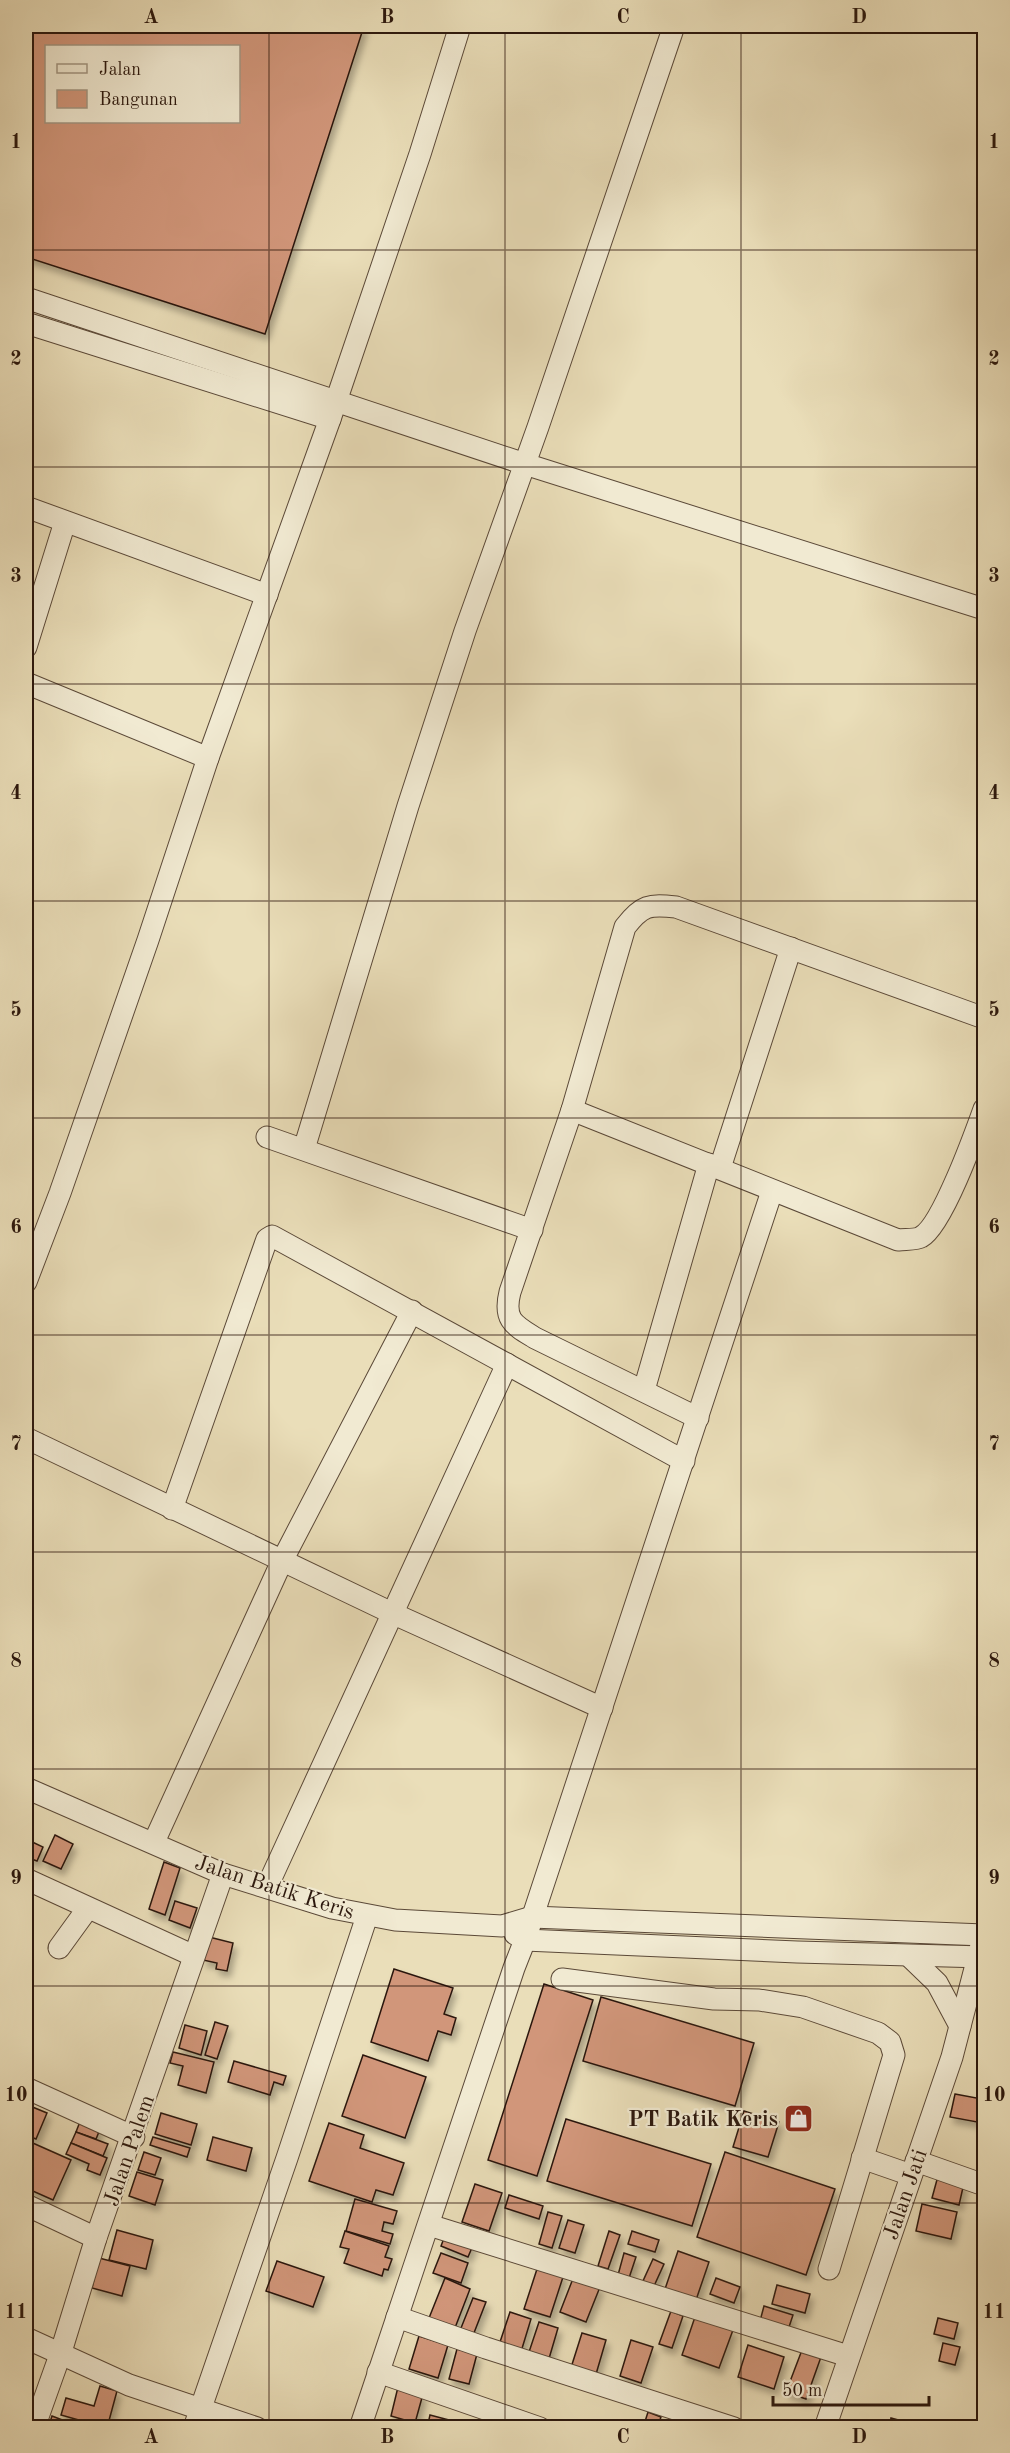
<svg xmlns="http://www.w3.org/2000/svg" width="1010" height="2453" font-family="'Old Standard TT',serif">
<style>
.building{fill:#d1967a;stroke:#2b170d;stroke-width:1.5;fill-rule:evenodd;filter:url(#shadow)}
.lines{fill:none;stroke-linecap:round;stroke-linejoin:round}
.minor-casing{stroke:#5b4938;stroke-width:23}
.minor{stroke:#f1ead2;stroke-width:21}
.grid{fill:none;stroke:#2b170d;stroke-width:1.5;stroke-opacity:0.55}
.labels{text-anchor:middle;stroke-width:4.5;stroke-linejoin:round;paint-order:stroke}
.street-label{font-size:22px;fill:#2b170d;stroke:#f1ead2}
.poi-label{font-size:22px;font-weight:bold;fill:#2b170d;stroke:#f1ead2;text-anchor:end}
.neatline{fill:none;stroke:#2b170d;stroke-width:2}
.grid-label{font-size:20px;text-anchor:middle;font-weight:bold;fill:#2b170d}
</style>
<defs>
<filter id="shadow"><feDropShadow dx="3.5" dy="6" stdDeviation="3" flood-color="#0004"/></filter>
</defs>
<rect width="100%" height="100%" fill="#eadeb9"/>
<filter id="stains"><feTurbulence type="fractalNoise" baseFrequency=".00333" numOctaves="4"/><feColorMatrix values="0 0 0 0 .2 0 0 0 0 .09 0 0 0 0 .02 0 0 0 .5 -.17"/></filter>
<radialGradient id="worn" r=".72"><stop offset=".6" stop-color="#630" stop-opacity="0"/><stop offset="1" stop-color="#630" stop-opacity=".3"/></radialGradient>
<g class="building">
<path d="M26,26H364L265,334L26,257ZM46,46H238V122H46Z"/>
<polygon points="55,1835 73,1844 61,1869 43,1861"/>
<polygon points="26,1839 43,1847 37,1861 26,1857"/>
<polygon points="164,1862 180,1868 165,1915 149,1909"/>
<polygon points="175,1901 197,1908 190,1928 169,1920"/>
<polygon points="209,1937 233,1943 227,1971 216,1969 217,1963 203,1960"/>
<polygon points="394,1969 453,1988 444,2014 456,2018 451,2035 438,2031 428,2061 371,2042"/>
<polygon points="544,1984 593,2000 537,2176 488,2160"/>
<polygon points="601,1997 754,2043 735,2106 583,2061"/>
<polygon points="215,2022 228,2026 217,2059 205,2055"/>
<polygon points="185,2025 207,2031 201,2055 179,2048"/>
<polygon points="173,2052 214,2062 206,2093 178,2085 183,2066 170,2063"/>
<polygon points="363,2055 426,2077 405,2138 342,2116"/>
<polygon points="234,2061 286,2076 283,2085 274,2082 270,2095 228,2082"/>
<polygon points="955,2094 982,2099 977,2122 950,2117"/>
<polygon points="30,2106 47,2113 36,2139 26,2135 26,2118"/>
<polygon points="744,2111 779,2122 768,2157 733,2147"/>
<polygon points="161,2113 197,2124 191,2145 155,2134"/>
<polygon points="81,2119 101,2127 96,2139 76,2132"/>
<polygon points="566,2119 711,2164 692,2226 547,2181"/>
<polygon points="329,2123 364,2135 360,2148 404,2163 393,2195 376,2190 372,2202 309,2181"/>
<polygon points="76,2132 108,2144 103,2156 71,2143"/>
<polygon points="153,2137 190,2148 187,2157 150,2145"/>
<polygon points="213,2137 252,2148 246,2171 207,2160"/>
<polygon points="26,2140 71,2160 53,2200 26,2188"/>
<polygon points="71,2143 107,2158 100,2175 87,2170 89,2164 66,2154"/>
<polygon points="144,2152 161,2158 155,2175 138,2170"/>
<polygon points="725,2152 835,2189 806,2275 697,2237"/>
<polygon points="137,2172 163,2180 155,2205 129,2196"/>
<polygon points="938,2176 964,2183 959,2205 932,2198"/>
<polygon points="475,2184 502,2193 489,2231 462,2222"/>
<polygon points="509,2195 543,2206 539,2219 505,2208"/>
<polygon points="355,2199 397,2211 393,2224 384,2222 382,2231 393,2234 390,2244 346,2231"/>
<polygon points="922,2204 957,2212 951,2239 916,2231"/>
<polygon points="548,2212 562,2216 552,2248 539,2244"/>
<polygon points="568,2220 584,2225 575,2253 559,2248"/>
<polygon points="117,2230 153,2240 146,2269 109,2260"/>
<polygon points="345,2231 389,2246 385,2257 392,2259 388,2270 384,2269 382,2276 344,2263 349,2249 340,2247"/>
<polygon points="609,2231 620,2235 608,2269 598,2266"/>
<polygon points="632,2231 659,2240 655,2252 628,2244"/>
<polygon points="446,2233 474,2243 468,2257 441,2246"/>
<polygon points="678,2251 709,2262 696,2300 665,2289"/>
<polygon points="441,2253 468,2263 461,2283 433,2273"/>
<polygon points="624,2253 636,2257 629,2278 618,2275"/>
<polygon points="99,2258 130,2266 122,2296 92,2288"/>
<polygon points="653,2259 664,2264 654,2286 643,2281"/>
<polygon points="277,2261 324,2277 313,2307 266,2291"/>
<polygon points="538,2266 564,2274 550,2317 524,2309"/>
<polygon points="574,2276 600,2287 586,2322 560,2312"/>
<polygon points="445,2278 470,2289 453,2333 427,2323"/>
<polygon points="716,2278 740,2287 734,2303 710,2294"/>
<polygon points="777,2285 810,2294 805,2313 772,2304"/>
<polygon points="473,2298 486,2302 472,2338 459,2333"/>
<polygon points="764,2306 793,2315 788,2330 760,2321"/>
<polygon points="671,2311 683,2316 672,2348 659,2344"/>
<polygon points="510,2312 531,2319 520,2355 498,2348"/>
<polygon points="695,2317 733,2330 719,2368 682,2355"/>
<polygon points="938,2318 958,2323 954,2339 934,2334"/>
<polygon points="539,2322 558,2328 548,2362 528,2355"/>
<polygon points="582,2333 606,2340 594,2381 569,2374"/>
<polygon points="419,2336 448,2345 438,2378 409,2369"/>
<polygon points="631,2340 653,2347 641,2383 620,2376"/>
<polygon points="943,2343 960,2347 955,2365 939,2361"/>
<polygon points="748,2345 784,2357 774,2389 738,2377"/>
<polygon points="457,2349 477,2354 469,2384 449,2379"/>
<polygon points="802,2350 821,2357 806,2399 786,2392"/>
<polygon points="100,2386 117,2391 107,2428 61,2415 66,2398 94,2406"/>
<polygon points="398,2387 423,2394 415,2423 391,2416"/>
<polygon points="648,2412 661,2417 657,2428 643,2428"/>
<polygon points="430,2415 468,2425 467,2428 427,2428"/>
<polygon points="52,2416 83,2428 48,2428"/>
<polygon points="891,2418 910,2423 909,2428 889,2428"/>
</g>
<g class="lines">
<defs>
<g id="minor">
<polyline points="26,298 525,464 984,609"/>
<polyline points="26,323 330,419"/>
<polyline points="26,507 267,595"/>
<polyline points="26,647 65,522"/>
<polyline points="26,683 208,758"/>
<path d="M572,1110L898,1240C905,1239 916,1240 921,1237C942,1226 975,1134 984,1109"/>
<polyline points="267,1137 532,1230"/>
<polyline points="304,1149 408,806 465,631 538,427 674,26"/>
<polyline points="720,1168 791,948"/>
<polyline points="26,1282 60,1193 148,940 208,758 330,419 420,154 460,26"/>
<polyline points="644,1390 709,1164"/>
<path d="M698,1418L535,1338C514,1325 503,1320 510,1292L572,1110L625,927C642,905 649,904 676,907L984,1018"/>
<polyline points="26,1438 394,1614 602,1708"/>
<polyline points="172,1509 267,1239 272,1236 684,1461"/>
<polyline points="26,1788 223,1874 332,1908 395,1920 502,1926 532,1917 984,1935"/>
<polyline points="154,1842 282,1561 412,1311"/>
<polyline points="26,1879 194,1956"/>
<polyline points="267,1887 507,1364"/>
<polyline points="515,1934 525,1940 797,1952 984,1957"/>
<polyline points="59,1948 88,1908"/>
<polyline points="909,1956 937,1983 960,2026"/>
<polyline points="562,1979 714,1999 759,2000 803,2007 878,2033 890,2042 894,2055 829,2269"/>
<polyline points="26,2088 134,2137"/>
<polyline points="862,2158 911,2175"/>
<polyline points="916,2161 984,2185"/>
<polyline points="26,2205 96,2238"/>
<polyline points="429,2225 848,2356"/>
<polyline points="397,2317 486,2348 734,2428"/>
<polyline points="26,2338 129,2385 257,2428"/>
<polyline points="378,2372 540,2428"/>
<polyline points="34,2428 60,2355 96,2238 223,1874"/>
<polyline points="194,2428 287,2158 367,1916"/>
<polyline points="360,2428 514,1968 525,1940 772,1191"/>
<polyline points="825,2428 952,2057 984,1934"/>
</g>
</defs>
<use href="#minor" class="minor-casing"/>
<use href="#minor" class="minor"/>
</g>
<path class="grid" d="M269,26V2428M505,26V2428M741,26V2428M26,250H984M26,467H984M26,684H984M26,901H984M26,1118H984M26,1335H984M26,1552H984M26,1769H984M26,1986H984M26,2203H984"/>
<defs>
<symbol id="shop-square" viewBox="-11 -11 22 22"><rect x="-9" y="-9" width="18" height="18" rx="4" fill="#8f2418" stroke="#f1ead2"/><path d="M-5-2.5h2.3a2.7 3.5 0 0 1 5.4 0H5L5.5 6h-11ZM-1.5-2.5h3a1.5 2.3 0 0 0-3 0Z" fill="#fff"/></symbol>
</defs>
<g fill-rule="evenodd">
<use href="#shop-square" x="782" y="2102" width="33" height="33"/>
</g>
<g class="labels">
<g class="street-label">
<text transform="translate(275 1886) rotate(18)" y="8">Jalan Batik Keris</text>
<text transform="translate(128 2150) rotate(-71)" y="8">Jalan Palem</text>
<text transform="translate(904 2194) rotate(-71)" y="8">Jalan Jati</text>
</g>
<g class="poi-label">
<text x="778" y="2126">PT Batik Keris</text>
</g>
</g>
<rect width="1010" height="2453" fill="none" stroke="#eadeb9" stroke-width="66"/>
<rect x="45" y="45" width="195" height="78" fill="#f1ead2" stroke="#a29683" stroke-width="1.5"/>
<rect x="57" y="64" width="30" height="9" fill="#f1ead2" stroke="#a29683" stroke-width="1.5"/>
<text x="99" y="75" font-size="18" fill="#2b170d">Jalan</text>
<rect x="57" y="90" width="30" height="18" fill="#d1967a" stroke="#a29683" stroke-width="1.5"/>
<text x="99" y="105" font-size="18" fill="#2b170d">Bangunan</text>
<path d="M773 2396v9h156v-9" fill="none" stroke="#2b170d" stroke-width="3"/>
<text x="782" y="2396" font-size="18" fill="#2b170d" stroke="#f1ead2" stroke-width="4.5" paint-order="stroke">50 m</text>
<rect x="33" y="33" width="944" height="2387" class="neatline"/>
<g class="grid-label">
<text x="151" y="23">A</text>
<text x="387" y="23">B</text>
<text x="623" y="23">C</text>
<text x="859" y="23">D</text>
<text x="16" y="148">1</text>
<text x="994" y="148">1</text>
<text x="16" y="365">2</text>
<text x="994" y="365">2</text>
<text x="16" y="582">3</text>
<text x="994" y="582">3</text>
<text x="16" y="799">4</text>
<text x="994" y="799">4</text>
<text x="16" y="1016">5</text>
<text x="994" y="1016">5</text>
<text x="16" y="1233">6</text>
<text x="994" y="1233">6</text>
<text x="16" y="1450">7</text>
<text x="994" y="1450">7</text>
<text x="16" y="1667">8</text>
<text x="994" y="1667">8</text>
<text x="16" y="1884">9</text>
<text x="994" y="1884">9</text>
<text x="16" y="2101">10</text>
<text x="994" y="2101">10</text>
<text x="16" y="2318">11</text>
<text x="994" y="2318">11</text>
<text x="151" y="2443">A</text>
<text x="387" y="2443">B</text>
<text x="623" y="2443">C</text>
<text x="859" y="2443">D</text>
</g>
<rect width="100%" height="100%" filter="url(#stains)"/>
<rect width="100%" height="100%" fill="url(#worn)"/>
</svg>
